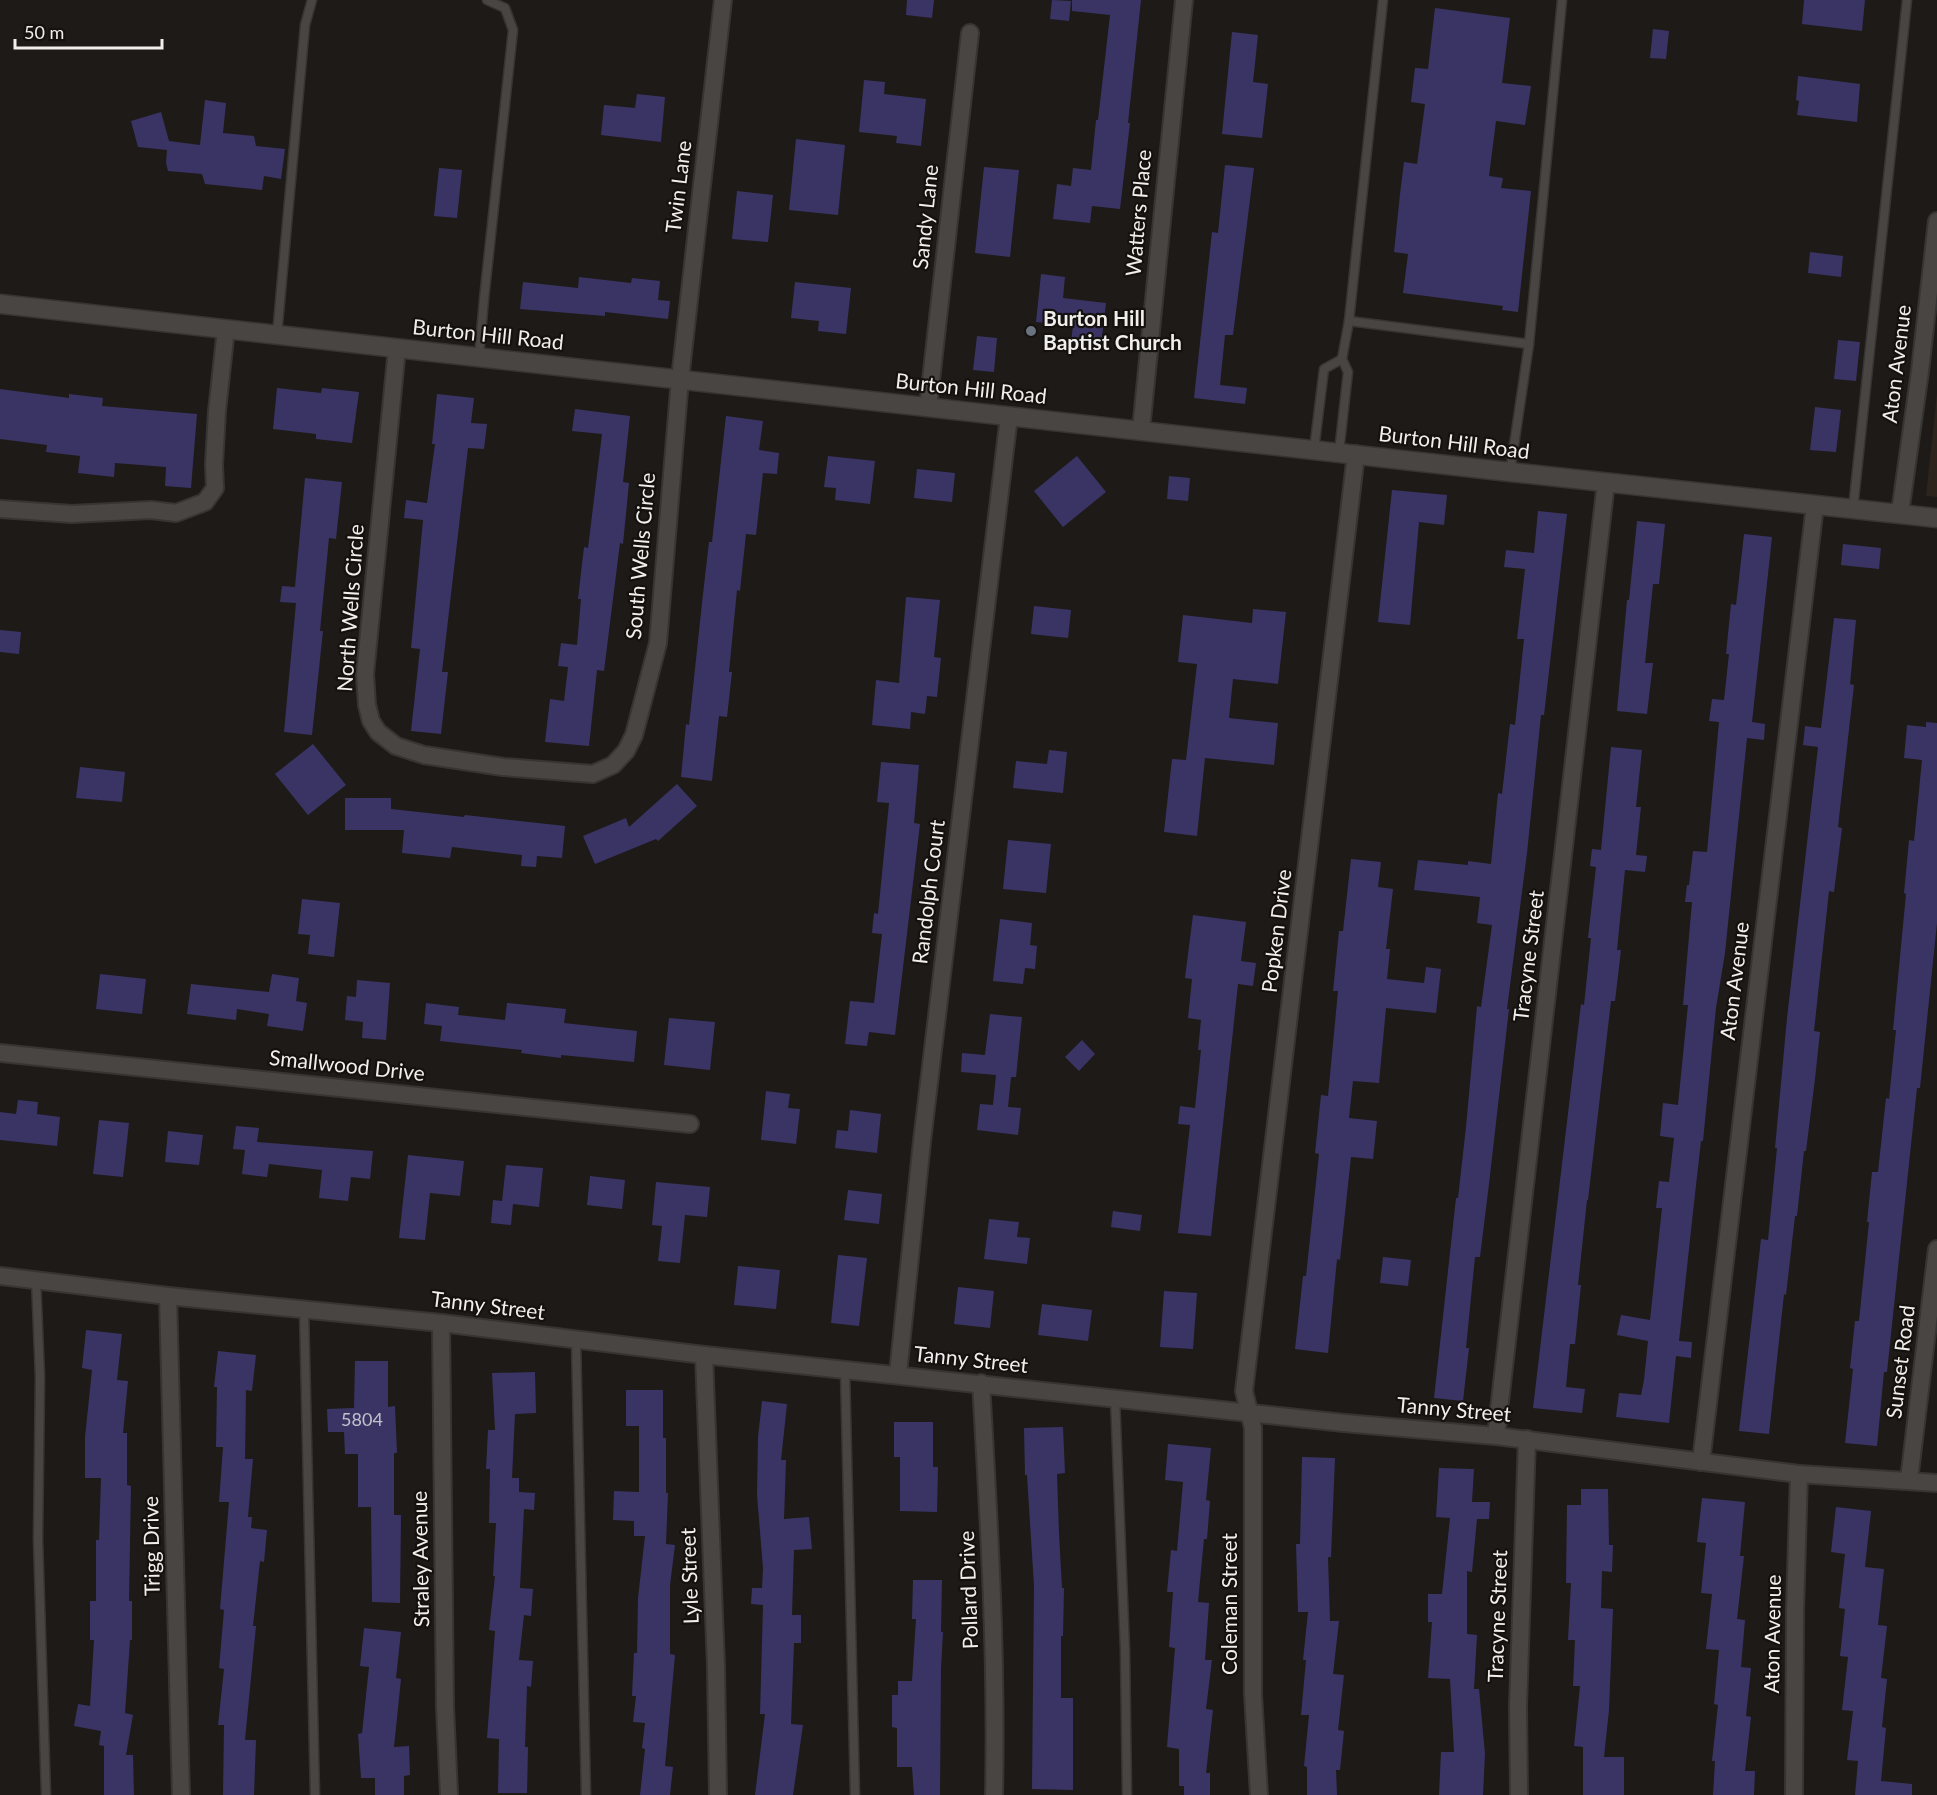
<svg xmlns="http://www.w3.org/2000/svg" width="1937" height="1795" font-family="Lato,sans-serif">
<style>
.built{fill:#2c241d}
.building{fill:#3a3465}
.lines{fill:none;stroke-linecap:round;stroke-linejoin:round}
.service-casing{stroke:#373533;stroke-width:11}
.minor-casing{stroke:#373533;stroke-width:20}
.tertiary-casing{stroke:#373533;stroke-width:21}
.service{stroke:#494542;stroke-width:8}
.minor{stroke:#494542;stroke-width:16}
.tertiary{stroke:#494542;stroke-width:18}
.worship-dot{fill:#6b7280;stroke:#14110f;stroke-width:2}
.labels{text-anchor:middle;stroke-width:4.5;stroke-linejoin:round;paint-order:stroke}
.number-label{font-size:18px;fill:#c3c0cb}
.street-label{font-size:21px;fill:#f1efed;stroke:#14110f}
.poi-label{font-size:21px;font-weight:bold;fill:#f1efed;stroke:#14110f;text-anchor:start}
</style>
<rect width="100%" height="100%" fill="#1e1a17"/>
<polygon class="built" points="1937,393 1937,497 1926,496"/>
<g class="building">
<polygon points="907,0 934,0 932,18 906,15"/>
<polygon points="1052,0 1071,1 1069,21 1050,19"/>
<polygon points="1072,0 1141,0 1128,123 1130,123 1120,209 1092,206 1090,223 1053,219 1057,184 1071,186 1073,168 1091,170 1096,120 1098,120 1110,15 1072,11"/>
<polygon points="1804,0 1865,0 1862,31 1802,24"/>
<polygon points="1435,8 1510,18 1502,83 1531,86 1525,125 1496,121 1489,176 1503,178 1501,188 1531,191 1518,312 1502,310 1503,306 1403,293 1408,254 1394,252 1400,194 1404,162 1417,164 1425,104 1411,102 1415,68 1428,69"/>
<polygon points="1653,29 1669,31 1666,59 1650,58"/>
<polygon points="1232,32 1258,35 1253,82 1268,84 1262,138 1222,134"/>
<polygon points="1798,76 1860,84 1857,122 1797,115 1799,101 1796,100"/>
<polygon points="864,80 885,82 884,94 926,99 921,146 896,143 897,136 859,132"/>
<polygon points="637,94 665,97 661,142 601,135 604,105 635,108"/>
<polygon points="205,100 226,103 223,133 254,136 256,146 285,149 281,179 264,176 262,190 205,184 202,174 168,171 166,163 167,150 138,147 131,121 161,112 169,141 200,145"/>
<polygon points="796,139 845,145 838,215 789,210"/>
<polygon points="1225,165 1254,168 1233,335 1225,335 1220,385 1247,388 1245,404 1194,398 1212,232 1218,233"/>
<polygon points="984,167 1019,170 1010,257 975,253"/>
<polygon points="439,168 462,170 457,218 434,216"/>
<polygon points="737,191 773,195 768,242 732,239"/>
<polygon points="1810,252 1843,256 1841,277 1808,273"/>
<polygon points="1041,274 1065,277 1063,298 1106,303 1101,345 1071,342 1073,326 1036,322"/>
<polygon points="579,277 631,283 632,278 660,281 658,300 670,301 668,319 605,312 605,316 520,309 523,282 578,288"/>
<polygon points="795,282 851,288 846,334 818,331 819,321 791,318"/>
<polygon points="977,336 997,338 994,372 973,370"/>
<polygon points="1838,340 1860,342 1856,381 1834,379"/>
<polygon points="277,388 321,393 322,388 359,392 352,443 316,439 316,434 273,429"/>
<polygon points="0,389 69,398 69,394 103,398 102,406 197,414 191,488 165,486 166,467 115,463 114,477 78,473 80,456 46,452 47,445 0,439"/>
<polygon points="437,394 474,398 471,423 487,424 484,449 468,448 442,672 448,672 441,734 411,731 420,649 411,648 423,520 404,518 406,500 427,503 435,444 432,444"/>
<polygon points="1815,407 1841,410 1836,452 1810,450"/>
<polygon points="575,409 630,416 623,482 629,483 623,544 620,543 604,671 597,670 589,746 545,742 550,699 564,701 568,667 558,666 561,643 577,645 581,599 578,599 584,547 588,548 602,434 572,431"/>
<polygon points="726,416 763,421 759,450 779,453 777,474 763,473 756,535 746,534 740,591 737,590 729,672 732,672 727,717 719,716 712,781 681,777 686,724 689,725 702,603 709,542 712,542"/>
<polygon points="828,456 875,461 870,504 835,500 836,488 824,487"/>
<polygon points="1077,456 1106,492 1063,527 1034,491"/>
<polygon points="917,469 955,473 952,502 914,498"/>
<polygon points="1169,476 1190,478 1188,501 1167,499"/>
<polygon points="305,478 342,482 336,539 329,538 320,631 323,631 312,735 284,732 296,603 280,602 282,586 295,587"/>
<polygon points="1392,490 1447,495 1444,525 1419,522 1410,625 1378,622"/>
<polygon points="1538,511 1567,514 1544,715 1541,715 1527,853 1507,1009 1509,1009 1489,1184 1480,1257 1475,1257 1466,1348 1469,1348 1463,1401 1434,1398 1456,1198 1458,1198 1466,1127 1477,1006 1481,1007 1492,925 1477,923 1480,897 1414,890 1418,860 1468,865 1468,861 1491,864 1498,793 1502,794 1510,724 1515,725 1524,639 1517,639 1525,569 1504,567 1506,550 1534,553"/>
<polygon points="1637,521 1665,524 1659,584 1653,584 1645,663 1653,663 1647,714 1617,711 1627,600 1629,600"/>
<polygon points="1744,534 1772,537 1752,722 1765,724 1764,740 1747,738 1725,953 1716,1008 1703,1141 1701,1141 1693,1212 1679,1341 1692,1342 1691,1358 1676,1356 1669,1423 1616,1417 1619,1393 1641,1395 1644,1380 1648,1341 1617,1335 1621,1315 1650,1320 1662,1208 1656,1208 1659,1181 1669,1182 1674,1138 1660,1136 1663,1103 1678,1105 1688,1005 1683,1005 1692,902 1685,902 1687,885 1689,885 1693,851 1707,852 1719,722 1709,721 1712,699 1724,700 1729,654 1726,654 1731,604 1736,605"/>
<polygon points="1843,544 1881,548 1879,569 1841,565"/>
<polygon points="906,597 940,600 934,657 941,658 937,697 927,696 925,714 911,712 910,729 872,725 876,680 899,683"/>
<polygon points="1034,606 1071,610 1068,638 1031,634"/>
<polygon points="1253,609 1286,612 1278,684 1233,679 1229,718 1278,723 1274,765 1205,758 1197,836 1164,832 1172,759 1186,760 1197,664 1178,662 1183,615 1252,623"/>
<polygon points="1834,618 1856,620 1850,684 1854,685 1838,827 1842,828 1834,892 1829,891 1814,1031 1820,1032 1815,1079 1806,1151 1804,1151 1797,1216 1795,1216 1786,1295 1784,1294 1769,1434 1739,1431 1761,1239 1768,1240 1777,1148 1775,1148 1787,1018 1818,747 1803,745 1805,726 1821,728"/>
<polygon points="0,630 21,632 19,654 0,652"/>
<polygon points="1926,722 1937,723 1937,923 1920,1088 1917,1088 1887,1372 1884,1372 1877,1446 1845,1443 1853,1369 1850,1368 1855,1321 1859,1321 1869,1222 1867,1222 1872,1172 1878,1172 1886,1098 1889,1099 1896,1030 1893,1030 1906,894 1904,893 1909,840 1914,841 1922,760 1904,758 1907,725 1926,727"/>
<polygon points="313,744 346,785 308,815 275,774"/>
<polygon points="1611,747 1642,750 1636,807 1641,807 1636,855 1647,856 1645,872 1625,870 1617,950 1621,950 1615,1001 1611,1001 1588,1200 1587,1200 1578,1285 1581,1285 1575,1344 1570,1344 1566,1387 1585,1389 1582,1413 1533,1408 1581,1004 1584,1005 1591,938 1588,938 1596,867 1590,866 1592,849 1601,850"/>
<polygon points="1049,750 1067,752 1063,793 1013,788 1016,761 1047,764"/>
<polygon points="881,762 919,765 914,823 920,824 895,1035 869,1032 867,1046 845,1044 850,1001 874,1003 882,934 872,933 874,913 878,914 889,803 877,802"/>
<polygon points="80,767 125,772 122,802 76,798"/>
<polygon points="677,784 697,806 658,841 656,839 595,864 583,836 626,818 629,827"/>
<polygon points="345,798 391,798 391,809 464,817 465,815 565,826 562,858 537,856 536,867 521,866 522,855 452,847 450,858 402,853 404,830 345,830"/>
<polygon points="1008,840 1051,844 1046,893 1003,889"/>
<polygon points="1351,859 1381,862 1378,887 1393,889 1386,949 1390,949 1387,979 1424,983 1426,967 1441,969 1436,1013 1386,1008 1379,1083 1353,1081 1349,1118 1377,1121 1373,1159 1351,1157 1340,1260 1337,1259 1328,1353 1295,1349 1303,1276 1306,1276 1319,1154 1315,1153 1321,1095 1328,1096 1338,991 1333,991 1339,931 1343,931"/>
<polygon points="302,899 340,903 334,957 308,954 310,935 298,934"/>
<polygon points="1193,915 1246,922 1241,961 1256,963 1253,986 1238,984 1211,1236 1178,1233 1190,1125 1178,1124 1180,1106 1195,1108 1201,1050 1198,1050 1201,1020 1188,1018 1192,979 1185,978"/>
<polygon points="1000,919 1032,923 1030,945 1037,946 1035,969 1025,968 1023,984 993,981"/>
<polygon points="100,974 146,979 142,1014 96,1009"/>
<polygon points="272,974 299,978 296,1001 307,1003 303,1031 267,1026 269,1014 237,1009 236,1020 187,1014 191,984 269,992"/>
<polygon points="357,980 390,983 386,1040 362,1038 363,1022 345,1020 347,996 356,997"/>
<polygon points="426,1003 459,1007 458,1015 505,1020 507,1003 566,1009 564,1023 637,1031 634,1062 561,1055 561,1058 521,1053 522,1050 440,1041 442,1026 424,1024"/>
<polygon points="990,1014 1022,1017 1016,1077 1011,1077 1008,1107 1021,1108 1018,1135 977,1130 980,1104 993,1105 996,1075 961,1072 962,1053 985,1055"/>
<polygon points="669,1018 715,1022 710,1070 664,1065"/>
<polygon points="1082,1040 1095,1054 1079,1071 1065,1057"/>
<polygon points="766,1091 790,1094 788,1108 800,1109 796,1144 761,1140"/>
<polygon points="18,1100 38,1102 37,1114 60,1117 57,1146 0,1140 0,1112 16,1114"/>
<polygon points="850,1110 881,1114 877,1153 835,1148 837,1130 848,1131"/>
<polygon points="99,1120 129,1123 123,1177 93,1174"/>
<polygon points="236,1126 259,1128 257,1142 373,1151 370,1179 351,1177 348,1201 319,1198 322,1170 269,1164 267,1177 242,1174 245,1150 233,1149"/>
<polygon points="168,1131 203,1135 199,1165 165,1162"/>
<polygon points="408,1155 464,1161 460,1196 430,1193 425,1240 399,1238"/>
<polygon points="506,1165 543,1168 539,1207 513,1204 511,1225 491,1223 493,1200 502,1201"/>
<polygon points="590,1176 625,1180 622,1209 587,1205"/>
<polygon points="656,1182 710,1187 707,1217 685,1215 680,1263 658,1261 662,1226 652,1225"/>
<polygon points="848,1190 882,1194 879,1224 844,1220"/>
<polygon points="1113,1211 1142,1215 1140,1231 1111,1227"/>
<polygon points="989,1219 1019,1222 1017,1237 1030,1238 1027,1264 984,1259"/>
<polygon points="838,1255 867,1258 859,1326 831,1323"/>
<polygon points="1383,1257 1411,1260 1408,1286 1380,1283"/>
<polygon points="738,1266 780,1270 776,1309 734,1305"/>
<polygon points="958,1287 994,1291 990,1328 954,1324"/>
<polygon points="1164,1291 1197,1293 1193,1349 1160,1347"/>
<polygon points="1042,1304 1092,1310 1088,1341 1038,1335"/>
<polygon points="86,1330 122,1334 117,1380 128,1381 123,1433 127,1433 127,1485 131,1486 129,1601 132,1601 132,1640 130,1640 125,1713 133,1715 126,1755 133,1755 134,1795 104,1795 104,1746 99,1745 101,1731 74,1726 78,1704 90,1706 94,1640 90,1640 90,1601 96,1601 96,1540 99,1540 101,1478 85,1478 85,1437 92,1370 82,1368"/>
<polygon points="218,1351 256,1355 252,1391 246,1390 245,1459 253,1459 248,1517 252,1517 251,1528 267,1530 264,1562 260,1561 253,1626 256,1626 245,1740 256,1740 254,1795 223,1795 224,1725 218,1725 224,1669 219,1668 224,1610 220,1609 229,1502 219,1502 223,1447 216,1447 217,1387 214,1387"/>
<polygon points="355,1361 388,1361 388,1407 395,1406 397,1453 394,1453 394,1515 401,1515 400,1603 372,1602 371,1507 358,1507 358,1454 345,1454 344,1432 328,1432 327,1409 354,1408"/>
<polygon points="535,1372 536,1413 515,1414 512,1478 519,1478 519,1492 535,1493 534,1510 524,1509 520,1588 533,1589 531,1616 524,1615 519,1660 533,1661 531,1687 527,1686 525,1747 528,1747 527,1793 498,1793 499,1739 487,1738 495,1631 489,1630 495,1576 493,1576 496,1523 489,1523 490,1469 486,1469 488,1430 495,1430 492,1373"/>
<polygon points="626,1390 663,1390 663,1438 666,1438 666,1493 668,1493 666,1544 675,1545 670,1585 670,1654 675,1655 665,1766 673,1767 670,1795 640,1795 645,1749 642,1748 645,1723 633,1722 636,1696 632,1696 634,1653 637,1653 638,1598 645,1536 634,1536 634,1521 613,1520 614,1491 639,1492 639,1426 626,1426"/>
<polygon points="762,1401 787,1404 781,1460 786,1460 784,1519 809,1517 812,1549 794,1550 792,1615 801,1615 801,1643 794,1643 791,1724 803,1725 793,1795 755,1795 765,1714 760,1714 763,1605 751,1604 752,1588 762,1588 763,1568 757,1495 758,1437"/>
<polygon points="894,1422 933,1422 933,1467 938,1467 937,1512 900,1511 900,1457 894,1457"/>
<polygon points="1063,1427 1065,1473 1057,1474 1059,1533 1062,1588 1064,1588 1063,1636 1061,1636 1061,1698 1073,1698 1073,1790 1032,1789 1034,1586 1027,1475 1025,1475 1024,1428"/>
<polygon points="1168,1444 1211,1448 1206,1500 1210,1501 1207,1539 1204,1539 1198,1602 1209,1603 1205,1660 1212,1660 1206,1709 1213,1710 1206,1773 1210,1773 1210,1795 1184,1795 1184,1786 1179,1786 1179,1749 1167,1747 1175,1648 1169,1647 1173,1592 1167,1592 1171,1550 1177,1551 1183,1482 1165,1480"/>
<polygon points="1302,1457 1335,1458 1331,1557 1328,1557 1330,1621 1339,1621 1333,1674 1344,1675 1338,1730 1344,1731 1340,1770 1336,1770 1337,1795 1307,1795 1307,1767 1304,1766 1309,1715 1301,1715 1306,1660 1303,1660 1308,1612 1298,1612 1296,1544 1300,1544"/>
<polygon points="1439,1468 1474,1469 1472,1502 1490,1502 1489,1519 1477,1519 1472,1572 1467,1571 1467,1634 1477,1635 1474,1689 1479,1689 1485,1754 1483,1795 1439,1795 1441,1752 1454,1752 1450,1679 1428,1678 1432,1622 1428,1622 1428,1594 1442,1594 1450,1518 1436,1517"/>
<polygon points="1581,1489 1608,1489 1609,1545 1613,1545 1612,1572 1602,1571 1601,1608 1613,1609 1609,1710 1604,1757 1624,1757 1624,1795 1583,1795 1583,1747 1574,1746 1580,1686 1573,1686 1575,1640 1568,1640 1571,1583 1566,1583 1567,1505 1581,1505"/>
<polygon points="1702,1498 1745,1502 1740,1556 1744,1556 1737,1619 1745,1620 1741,1667 1751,1668 1746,1716 1751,1717 1745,1771 1755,1771 1754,1795 1713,1795 1715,1761 1712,1761 1718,1705 1714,1704 1719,1650 1706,1649 1712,1594 1701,1593 1706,1543 1697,1542"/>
<polygon points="1836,1507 1871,1511 1865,1567 1884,1569 1878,1625 1887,1626 1881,1678 1887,1679 1882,1727 1886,1728 1881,1781 1912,1784 1912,1795 1855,1795 1858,1761 1847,1760 1853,1711 1842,1710 1848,1657 1840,1656 1845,1609 1839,1608 1845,1554 1831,1552"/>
<polygon points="913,1580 942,1580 941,1632 943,1632 941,1668 940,1795 914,1795 912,1767 897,1767 897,1728 892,1727 892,1695 898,1695 898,1681 912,1681 916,1619 912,1619"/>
<polygon points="364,1628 401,1632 396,1678 401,1679 394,1747 409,1746 410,1775 404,1776 404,1795 375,1795 375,1778 361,1778 358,1734 362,1733 369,1667 360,1666"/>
</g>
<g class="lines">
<defs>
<g id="service">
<polyline points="1349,321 1529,344 1562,0"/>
<polyline points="277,335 305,25 312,0"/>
<polyline points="479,357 484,299 513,30 505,8 487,0"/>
<polyline points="1314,450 1324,369 1342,359"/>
<polyline points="1339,452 1348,372 1342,359 1349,321 1383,0"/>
<polyline points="1510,472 1529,344"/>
<polyline points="1853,509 1907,0"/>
<polyline points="36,1280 40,1377 38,1539 46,1795"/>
<polyline points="304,1309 315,1795"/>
<polyline points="576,1340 586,1795"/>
<polyline points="845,1370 855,1795"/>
<polyline points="1115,1398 1125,1650 1127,1795"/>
</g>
<g id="minor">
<polyline points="397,348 365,674 367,705 371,721 378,732 396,746 424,755 503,767 593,774 613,765 626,751 634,735 658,643 680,379 723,0"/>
<polyline points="928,407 970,33"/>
<polyline points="1141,430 1184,0"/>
<polyline points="0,509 72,514 151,510 176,513 205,502 215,488 214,465 217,411 226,329"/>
<polyline points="1900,513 1920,371 1937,221"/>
<polyline points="0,1053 690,1124"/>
<polyline points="0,1276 168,1296 441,1323 704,1355 1344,1423 1496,1436 1799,1474 1937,1483"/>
<polyline points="168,1296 181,1795"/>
<polyline points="441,1323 445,1707 449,1795"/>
<polyline points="704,1355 716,1667 718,1795"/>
<polyline points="898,1374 922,1141 1009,416"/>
<path d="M981,1383C989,1521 997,1657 994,1795"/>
<polyline points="1496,1436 1606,482"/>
<polyline points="1701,1462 1815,505"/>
<polyline points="1909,1480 1937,1249"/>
<polyline points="1259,1795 1253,1694 1253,1428 1244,1391 1356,454"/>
<polyline points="1519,1795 1518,1706 1527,1439"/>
<polyline points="1794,1795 1795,1610 1799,1474"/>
</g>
<polyline id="tertiary" points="0,304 1510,472 1937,518"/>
</defs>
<use href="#service" class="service-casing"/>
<use href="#minor" class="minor-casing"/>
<use href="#tertiary" class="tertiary-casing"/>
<use href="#service" class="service"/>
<use href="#minor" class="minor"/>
<use href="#tertiary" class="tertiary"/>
</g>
<circle class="worship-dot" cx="1031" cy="331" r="6"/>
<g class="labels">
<g class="number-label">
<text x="362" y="1426">5804</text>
</g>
<g class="street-label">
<text transform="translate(679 187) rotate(-83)" y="7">Twin Lane</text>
<text transform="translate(1139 213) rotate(-85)" y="7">Watters Place</text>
<text transform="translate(926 217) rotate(-84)" y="7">Sandy Lane</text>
<text transform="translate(488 335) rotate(6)" y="7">Burton Hill Road</text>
<text transform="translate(1897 364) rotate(-83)" y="7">Aton Avenue</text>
<text transform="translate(971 389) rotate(6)" y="7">Burton Hill Road</text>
<text transform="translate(1454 443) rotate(7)" y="7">Burton Hill Road</text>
<text transform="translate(641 556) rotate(-85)" y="7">South Wells Circle</text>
<text transform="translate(351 608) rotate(-86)" y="7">North Wells Circle</text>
<text transform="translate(929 892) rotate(-83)" y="7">Randolph Court</text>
<text transform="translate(1277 931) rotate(-83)" y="7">Popken Drive</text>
<text transform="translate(1529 956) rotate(-83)" y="7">Tracyne Street</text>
<text transform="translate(1735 981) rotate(-83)" y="7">Aton Avenue</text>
<text transform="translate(347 1066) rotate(6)" y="7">Smallwood Drive</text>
<text transform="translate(488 1306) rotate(7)" y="7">Tanny Street</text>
<text transform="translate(971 1360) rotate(6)" y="7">Tanny Street</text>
<text transform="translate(1901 1362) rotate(-83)" y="7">Sunset Road</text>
<text transform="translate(1454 1410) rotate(5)" y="7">Tanny Street</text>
<text transform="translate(152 1546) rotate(-91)" y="7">Trigg Drive</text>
<text transform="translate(421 1559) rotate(-91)" y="7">Straley Avenue</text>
<text transform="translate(690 1576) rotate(-92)" y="7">Lyle Street</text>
<text transform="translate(969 1590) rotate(-92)" y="7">Pollard Drive</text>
<text transform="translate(1230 1604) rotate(-90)" y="7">Coleman Street</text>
<text transform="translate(1498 1616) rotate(-88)" y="7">Tracyne Street</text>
<text transform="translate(1773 1634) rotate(-89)" y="7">Aton Avenue</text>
</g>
<g class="poi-label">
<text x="1043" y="326">Burton Hill<tspan x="1043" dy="24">Baptist Church</tspan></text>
</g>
</g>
<path d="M15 39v9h147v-9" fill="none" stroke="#f1efed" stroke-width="3"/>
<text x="24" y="39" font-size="18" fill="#f1efed" stroke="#14110f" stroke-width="4.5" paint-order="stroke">50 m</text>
</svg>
